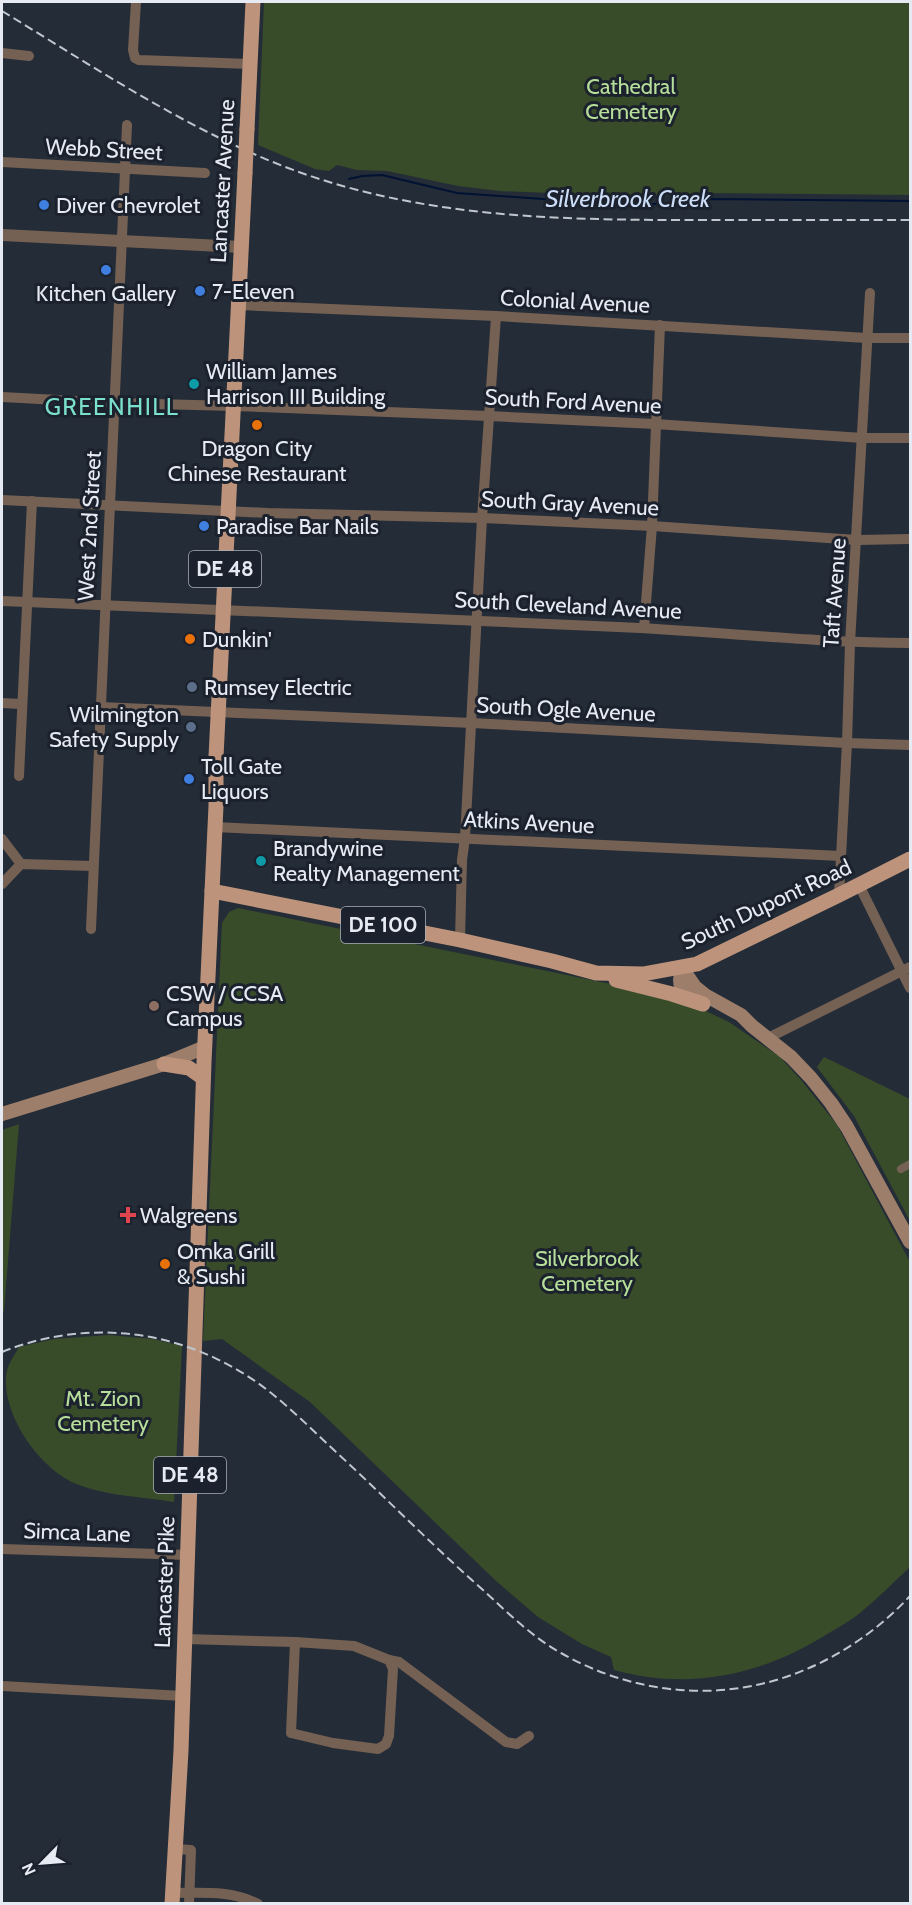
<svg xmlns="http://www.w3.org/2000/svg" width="912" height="1905" font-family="Cabin,sans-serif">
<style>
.green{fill:#384c29}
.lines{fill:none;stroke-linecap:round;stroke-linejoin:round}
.stream{stroke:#011233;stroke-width:2}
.pedestrian{stroke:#746154;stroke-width:8}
.minor{stroke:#746154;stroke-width:10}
.tertiary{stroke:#746154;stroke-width:12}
.secondary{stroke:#9d7e6a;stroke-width:14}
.primary{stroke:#bd947b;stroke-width:15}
.rail{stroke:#c0c6ce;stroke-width:2;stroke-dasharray:9 4.5;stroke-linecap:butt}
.primary-bridge{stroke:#bd947b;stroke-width:15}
.shop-dot{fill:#3f7fe0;stroke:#1b222d;stroke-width:2}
.culture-dot{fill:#0f9aa8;stroke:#1b222d;stroke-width:2}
.food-dot{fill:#e8710a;stroke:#1b222d;stroke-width:2}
.service-dot{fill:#5c6f8a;stroke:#1b222d;stroke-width:2}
.education-dot{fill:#8d6e63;stroke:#1b222d;stroke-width:2}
.health-dot{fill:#e0444e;stroke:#1b222d;stroke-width:2}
.labels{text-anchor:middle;stroke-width:6;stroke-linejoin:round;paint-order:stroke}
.shield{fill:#1b222d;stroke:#a9afb8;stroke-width:1.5}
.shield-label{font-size:21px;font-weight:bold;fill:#e6ebf3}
.park-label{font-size:22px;fill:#b7df9a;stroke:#1b222d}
.street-label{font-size:22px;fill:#e6ebf3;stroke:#1b222d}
.poi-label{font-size:22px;fill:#e6ebf3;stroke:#1b222d;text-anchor:start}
.water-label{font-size:24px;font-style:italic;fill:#ccddf7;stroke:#1b222d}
.neighbourhood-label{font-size:24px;letter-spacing:1.5px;fill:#7be1ce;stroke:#1b222d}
</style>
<rect width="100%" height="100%" fill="#242c37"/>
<g class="green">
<polygon points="264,2 910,2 910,195 701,193 647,197 500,191 458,186 387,171 357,170 337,165 329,171 315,169 258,145"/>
<path d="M238,908L660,994L693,1005L729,1022L780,1057L802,1081L837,1125L910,1262V1567C894,1582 877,1599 860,1613C850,1621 839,1627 829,1633C762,1675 691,1691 614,1670L611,1657L582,1644L538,1617L495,1580L310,1402L222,1339L203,1341L222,923L229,912Z"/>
<polygon points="824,1057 910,1099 910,1221 854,1116 817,1067"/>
<polygon points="19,1124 4,1311 2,1313 2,1130"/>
<path d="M109,1335L153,1339L182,1346L174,1502C143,1497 108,1496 79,1485C41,1471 3,1417 6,1376C7,1365 14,1356 19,1347L54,1339Z"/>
</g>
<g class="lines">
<polyline class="stream" points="349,179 362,176 382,175 457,193 613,204 658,204 710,199 910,201"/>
<polyline class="pedestrian" points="901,1169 910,1164"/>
<g class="minor">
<polyline points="136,2 133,50 135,58 139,60 250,64"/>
<polyline points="2,53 29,56"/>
<polyline points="2,162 205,173"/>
<polyline points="238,305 496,316 867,338 910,338"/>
<polyline points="2,397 115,403 234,406 489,416 655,424 863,438 910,438"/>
<polyline points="2,500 268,513 482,518 652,526 857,540 910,539"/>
<path d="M2,601C207,610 413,617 618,627C716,631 813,643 910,643"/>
<polyline points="644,628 652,526 660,325"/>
<polyline points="2,703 21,704"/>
<polyline points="101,707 472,723 847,743 910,745"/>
<polyline points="19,776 32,501"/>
<polyline points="215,827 841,856"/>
<polyline points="2,839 21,864"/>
<polyline points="2,884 21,864 93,866"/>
<polyline points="859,885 910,988"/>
<polyline points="839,895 847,743 850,643 870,293"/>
<polyline points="91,929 127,125"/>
<polyline points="460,940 462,860 465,838 482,518 496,316"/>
<polyline points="768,1038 910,967"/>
<polyline points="2,1549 188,1555"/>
<polyline points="185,1639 295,1642"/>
<polygon points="295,1642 354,1646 389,1660 393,1669 389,1736 386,1744 378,1749 333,1743 291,1733"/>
<polyline points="389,1660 399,1662 506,1742 517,1744 529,1736"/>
<polyline points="2,1686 183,1696"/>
<polyline points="176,1849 191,1850 189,1904"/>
<path d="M173,1893C202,1893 231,1890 258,1904"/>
</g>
<polyline class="tertiary" points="2,235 241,247"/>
<g class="secondary">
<polyline points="682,968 695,987 705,995 741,1015 752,1026 791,1057 811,1078 831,1103 847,1127 910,1242"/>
<path d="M682,968C677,986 681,990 695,1000"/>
<polyline points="2,1114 164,1064 205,1047"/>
</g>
<g class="primary">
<polyline points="247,129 253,2"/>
<polyline points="212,891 460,940 552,961 596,973 643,974 697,964 839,895 910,859"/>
<polyline points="616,980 672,994 703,1004"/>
<polyline points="164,1064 189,1068 203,1078"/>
<polyline points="172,1904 181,1751 204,1062 216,806 216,757 245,173"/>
</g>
<g class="rail">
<path d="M2,11C94,67 186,129 288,168C418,217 552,220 690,220C763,220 837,220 910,220"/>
<path d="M2,1352C87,1318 179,1329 255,1381C284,1401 309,1427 335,1451C385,1497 432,1545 483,1590C507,1612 532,1637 561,1653C617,1685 683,1698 746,1687C810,1676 867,1642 910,1596"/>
</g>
<polyline class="primary-bridge" points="245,173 247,129"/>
</g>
<g class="shop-dot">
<circle cx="44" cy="205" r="6"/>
<circle cx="106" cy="270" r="6"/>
<circle cx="200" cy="291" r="6"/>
<circle cx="204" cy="526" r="6"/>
<circle cx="189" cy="779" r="6"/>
</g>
<g class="culture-dot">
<circle cx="194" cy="384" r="6"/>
<circle cx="261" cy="861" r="6"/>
</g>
<g class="food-dot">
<circle cx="257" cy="425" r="6"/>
<circle cx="190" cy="639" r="6"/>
<circle cx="165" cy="1264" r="6"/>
</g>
<g class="service-dot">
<circle cx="192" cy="687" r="6"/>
<circle cx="191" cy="727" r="6"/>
</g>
<circle class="education-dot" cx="154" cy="1006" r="6"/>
<path class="health-dot" d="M125 1206h6v6h6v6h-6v6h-6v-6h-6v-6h6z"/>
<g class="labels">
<g class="shield">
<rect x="189" y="551" width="72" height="36" rx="4.5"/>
<rect x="341" y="907" width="84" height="36" rx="4.5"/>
<rect x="154" y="1457" width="72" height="36" rx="4.5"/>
</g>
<g class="shield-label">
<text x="225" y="576">DE 48</text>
<text x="383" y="932">DE 100</text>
<text x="190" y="1482">DE 48</text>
</g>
<g class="park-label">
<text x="631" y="94">Cathedral<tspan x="631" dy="25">Cemetery</tspan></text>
<text x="587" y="1266">Silverbrook<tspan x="587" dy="25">Cemetery</tspan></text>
<text x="103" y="1406">Mt. Zion<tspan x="103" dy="25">Cemetery</tspan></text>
</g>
<g class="street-label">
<text transform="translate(104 149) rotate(3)" y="8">Webb Street</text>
<text transform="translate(222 181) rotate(-87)" y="8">Lancaster Avenue</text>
<text transform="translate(575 301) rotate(3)" y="8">Colonial Avenue</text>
<text transform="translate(573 401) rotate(3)" y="8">South Ford Avenue</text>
<text transform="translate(570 503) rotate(3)" y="8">South Gray Avenue</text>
<text transform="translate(89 526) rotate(-87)" y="8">West 2nd Street</text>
<text transform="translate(834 593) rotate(-86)" y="8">Taft Avenue</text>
<text transform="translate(568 605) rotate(3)" y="8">South Cleveland Avenue</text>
<text transform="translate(566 709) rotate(3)" y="8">South Ogle Avenue</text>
<text transform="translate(529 822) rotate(3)" y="8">Atkins Avenue</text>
<text transform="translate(766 904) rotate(-25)" y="8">South Dupont Road</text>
<text transform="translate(77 1532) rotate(2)" y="8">Simca Lane</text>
<text transform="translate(164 1582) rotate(-88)" y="8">Lancaster Pike</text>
</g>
<g class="poi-label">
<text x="56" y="213">Diver Chevrolet</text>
<text x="212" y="299">7-Eleven</text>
<text x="106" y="301" text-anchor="middle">Kitchen Gallery</text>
<text x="206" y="379">William James<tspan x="206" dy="25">Harrison III Building</tspan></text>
<text x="257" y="456" text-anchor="middle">Dragon City<tspan x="257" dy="25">Chinese Restaurant</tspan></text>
<text x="216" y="534">Paradise Bar Nails</text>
<text x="202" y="647">Dunkin'</text>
<text x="204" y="695">Rumsey Electric</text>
<text x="179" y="722" text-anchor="end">Wilmington<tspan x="179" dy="25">Safety Supply</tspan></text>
<text x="201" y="774">Toll Gate<tspan x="201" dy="25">Liquors</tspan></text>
<text x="273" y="856">Brandywine<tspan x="273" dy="25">Realty Management</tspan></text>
<text x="166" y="1001">CSW / CCSA<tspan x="166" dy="25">Campus</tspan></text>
<text x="140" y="1223">Walgreens</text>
<text x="177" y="1259">Omka Grill<tspan x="177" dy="25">&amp; Sushi</tspan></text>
</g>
<g class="water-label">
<text x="628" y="207">Silverbrook Creek</text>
</g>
<g class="neighbourhood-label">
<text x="112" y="415">GREENHILL</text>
</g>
</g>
<rect width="912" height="1905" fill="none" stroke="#e6ebf3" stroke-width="6"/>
<g transform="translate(42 1863) rotate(245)" stroke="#1b222d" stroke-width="4.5" paint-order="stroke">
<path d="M0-4.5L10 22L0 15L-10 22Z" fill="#e6ebf3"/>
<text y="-9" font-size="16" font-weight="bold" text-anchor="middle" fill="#e6ebf3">N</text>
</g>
</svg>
